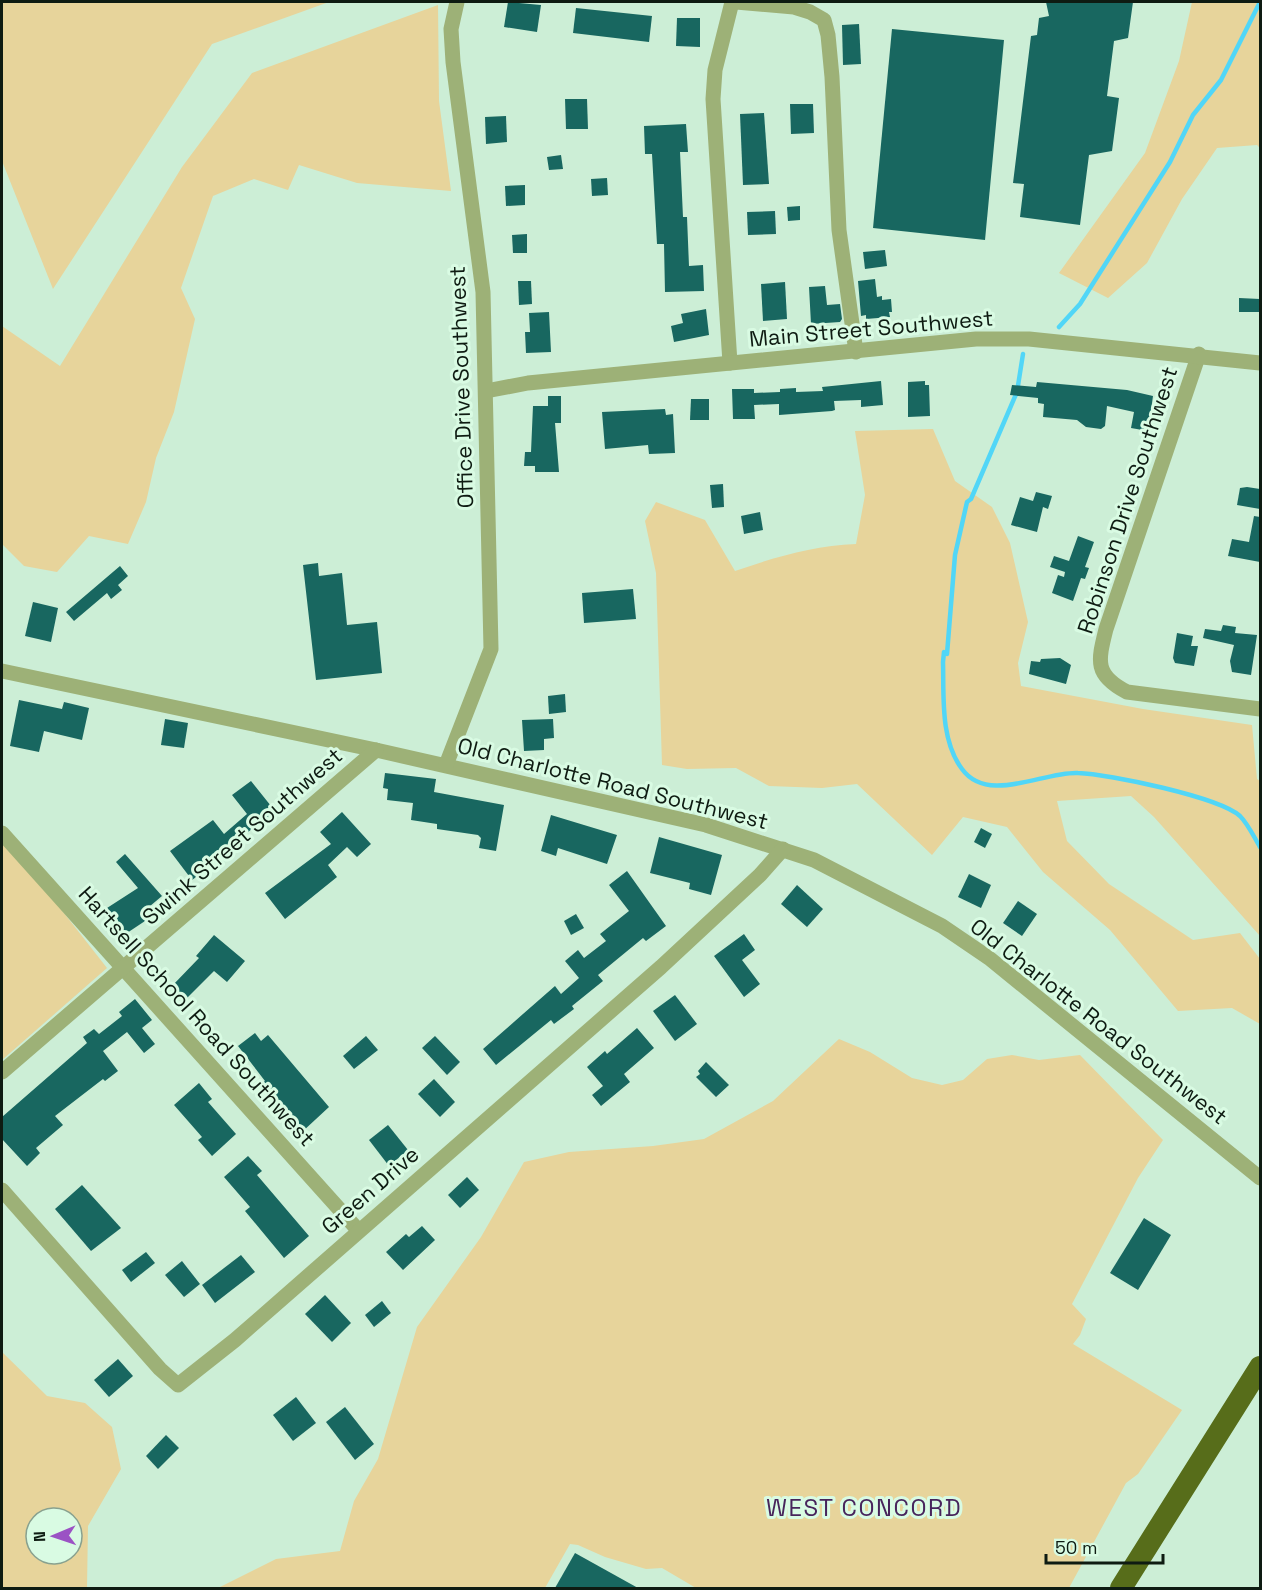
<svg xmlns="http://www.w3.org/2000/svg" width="1262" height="1590" font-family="'Space Grotesk',sans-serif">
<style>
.green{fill:#e7d49b;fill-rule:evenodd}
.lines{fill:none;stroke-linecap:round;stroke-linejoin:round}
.stream{stroke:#51d6f7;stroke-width:4.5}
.building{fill:#186760}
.minor{stroke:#9db177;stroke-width:15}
.highway{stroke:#576d1a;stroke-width:22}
.labels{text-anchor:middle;stroke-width:6;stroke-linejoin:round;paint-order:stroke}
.street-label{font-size:22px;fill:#0e1b12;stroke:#d9fbe3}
.neighbourhood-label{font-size:24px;letter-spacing:1.5px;fill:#47245b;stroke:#d9fbe3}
</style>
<rect width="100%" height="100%" fill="#cceed6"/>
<g class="green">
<polygon points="2,2 329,2 212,44 53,289 2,161"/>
<polygon points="1192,2 1260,2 1260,148 1257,145 1217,148 1182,199 1147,263 1108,298 1059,273 1145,153 1179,61"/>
<polygon points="438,5 439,101 451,191 357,183 299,165 288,190 254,179 213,196 181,288 195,319 174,412 156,458 146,502 128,544 89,536 57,572 24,566 2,544 2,326 60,366 182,167 252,73"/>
<path d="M933,429L955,481L992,507L1010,543L1028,622L1018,663L1021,686L1143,709L1252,725L1257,779L1260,781V936L1154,817L1131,796L1057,801L1067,841L1109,884L1193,940L1240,933L1260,959V1024L1232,1008L1178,1011L1110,930L1043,872L1007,827L963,817L932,855L857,784L822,788L769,786L736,768L687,769L662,765L656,573L645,521L656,502L705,520L735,571C775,557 813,546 856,544L865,495L855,431Z"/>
<polygon points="2,834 107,968 2,1060"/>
<polygon points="839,1039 870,1052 912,1078 942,1085 963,1080 987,1059 1012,1055 1039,1060 1080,1055 1163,1140 1138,1178 1072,1304 1086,1319 1080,1335 1073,1344 1182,1410 1138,1474 1126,1483 1069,1588 696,1588 662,1568 646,1569 605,1557 578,1545 570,1544 545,1588 218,1588 276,1559 340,1551 354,1501 378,1459 417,1327 481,1237 524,1162 569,1152 653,1146 704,1139 773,1101"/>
<path d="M2,1352L47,1396L85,1403L112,1427L121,1469L88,1526L87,1588H2ZM36,1518H72V1554H36Z"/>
</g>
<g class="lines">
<g class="stream">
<polyline points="1059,327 1080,304 1170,162 1193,115 1221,80 1260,2"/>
<path d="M1023,354L1017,392L971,499L967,502L955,555L947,654L944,652L943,662C944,696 940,740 962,769C988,805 1044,771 1078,773C1109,774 1219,797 1240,816C1248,824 1254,837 1260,847"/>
</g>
</g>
<g class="building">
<polygon points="508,2 541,5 537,32 504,27"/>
<polygon points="1046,2 1133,2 1128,38 1114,41 1107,96 1119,98 1112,151 1089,155 1080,225 1020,217 1024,184 1013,183 1031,36 1037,35 1039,18 1049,16"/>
<polygon points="576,8 652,16 649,42 573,33"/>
<polygon points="677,18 700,18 700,47 676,46"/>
<polygon points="859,24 861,64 843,65 842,25"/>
<polygon points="892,29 1004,40 985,240 873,228"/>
<polygon points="565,99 587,99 588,129 566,129"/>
<polygon points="790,104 813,104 814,133 791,134"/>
<polygon points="764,113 769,184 743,185 740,114"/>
<polygon points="506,116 507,142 486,144 485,117"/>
<polygon points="686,124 688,152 680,152 683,217 687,217 689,266 703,265 704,291 665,292 664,244 657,244 652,154 645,154 644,126"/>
<polygon points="561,155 563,169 549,170 547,157"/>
<polygon points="607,178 608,195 592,196 591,179"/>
<polygon points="525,185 525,205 506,206 505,186"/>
<polygon points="800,206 800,220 788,221 787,207"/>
<polygon points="775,211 776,234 748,235 747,212"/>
<polygon points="527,234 527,253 513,253 512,235"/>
<polygon points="885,250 887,266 865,269 863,252"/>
<polygon points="875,279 877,297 882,296 882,300 891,299 892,312 889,312 890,317 866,319 866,315 861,316 858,281"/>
<polygon points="518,281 531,281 532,304 519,305"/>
<polygon points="785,282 787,319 763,321 761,284"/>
<polygon points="825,286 827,305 840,304 842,319 840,322 811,324 809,287"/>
<polygon points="1239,298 1260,299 1260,312 1239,312"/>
<polygon points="706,309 709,335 674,342 671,326 683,323 681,314"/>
<polygon points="549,312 551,352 526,353 525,332 530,332 529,313"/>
<polygon points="881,381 883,405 861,407 861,400 834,401 835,410 832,411 779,415 779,404 754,405 755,419 733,419 732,389 754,389 754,393 780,392 780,389 796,388 796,392 823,391 822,387"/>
<polygon points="925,381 925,385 929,385 930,416 908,417 908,382"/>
<polygon points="1037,382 1127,390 1153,396 1148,431 1131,428 1134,412 1107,406 1105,426 1101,429 1086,427 1077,420 1043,417 1044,404 1038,403 1038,398 1010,395 1012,385 1036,387"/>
<polygon points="548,396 561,396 561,423 555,423 559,472 535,472 535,466 524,466 525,452 531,452 533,406 548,406"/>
<polygon points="691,399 709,399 709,420 690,420"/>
<polygon points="665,409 666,415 673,414 675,453 649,454 648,445 605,449 602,412"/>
<polygon points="723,484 724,507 712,508 710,485"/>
<polygon points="1247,487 1260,489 1260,509 1237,505 1240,488"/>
<polygon points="1036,492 1052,496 1048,509 1043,507 1037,532 1011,525 1020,497 1033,501"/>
<polygon points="760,512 763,530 744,534 741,516"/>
<polygon points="1254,516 1260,517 1260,562 1228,556 1232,539 1249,542"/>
<polygon points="1078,536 1094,542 1085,567 1089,568 1085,579 1081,578 1073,601 1052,593 1058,575 1064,577 1065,572 1050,567 1054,556 1069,561"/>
<polygon points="318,563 319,576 342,573 347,625 377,622 382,673 316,680 303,565"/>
<polygon points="120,566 128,576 118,585 122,590 111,599 107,593 74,621 66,612"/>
<polygon points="633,589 636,619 584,623 582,593"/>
<polygon points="33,602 58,608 51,642 25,636"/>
<polygon points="1223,625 1236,627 1235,633 1257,635 1251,675 1232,672 1230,661 1234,645 1203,638 1205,629 1221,631"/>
<polygon points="1177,633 1193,636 1191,646 1198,646 1194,666 1175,663 1173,658"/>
<polygon points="1060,658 1071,665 1066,684 1029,674 1031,661 1040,662 1041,659"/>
<polygon points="565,694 566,712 549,714 548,696"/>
<polygon points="19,700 62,709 64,702 89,708 82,740 44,731 39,752 10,746"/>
<polygon points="165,719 188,723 184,748 161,745"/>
<polygon points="553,719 554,738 544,739 544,750 524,751 522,720"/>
<polygon points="385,773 436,779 434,792 504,805 496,851 479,848 481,838 478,835 437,829 437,824 411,820 413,803 387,800 388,789 383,788"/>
<polygon points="251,781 275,811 211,861 214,864 192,880 170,851 213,820 224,834 247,814 232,795"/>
<polygon points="342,812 371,844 357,857 347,847 328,865 337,877 285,919 265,893 331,844 320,832"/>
<polygon points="551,815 617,835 607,864 558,848 556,856 541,851"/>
<polygon points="981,828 992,834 985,848 974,842"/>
<polygon points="659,837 722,855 711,895 689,889 690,883 650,873"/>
<polygon points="125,854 162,896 143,912 148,919 124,935 107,908 138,888 116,862"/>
<polygon points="627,871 666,926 646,941 643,938 598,975 603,981 572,1006 574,1009 554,1024 551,1020 496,1065 483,1049 555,986 561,994 579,978 565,961 578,950 584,958 606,941 600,934 629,911 609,885"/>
<polygon points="969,874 991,885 981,908 958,897"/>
<polygon points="797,885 823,909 807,927 781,904"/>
<polygon points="1018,901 1037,914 1022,936 1003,923"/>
<polygon points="576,914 584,928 571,935 564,921"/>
<polygon points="744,934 755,950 742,960 760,984 744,997 714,956"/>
<polygon points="214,935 245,961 227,982 214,971 185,1000 172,986 199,958 196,956"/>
<polygon points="675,995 697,1024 675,1041 653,1011"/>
<polygon points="135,999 152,1020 142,1028 155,1044 144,1053 127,1032 103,1051 118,1071 105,1081 103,1079 55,1116 63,1125 36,1148 40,1153 27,1166 2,1139 2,1117 87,1043 83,1037 94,1029 99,1034 122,1016 119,1012"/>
<polygon points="637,1028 654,1048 624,1074 630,1082 601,1106 592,1095 603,1086 587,1067 605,1051 607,1054"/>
<polygon points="255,1033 261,1041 268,1035 329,1107 302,1132 260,1085 265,1081 238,1046"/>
<polygon points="366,1036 378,1050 354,1069 343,1056"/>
<polygon points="435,1036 460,1062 447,1075 422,1048"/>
<polygon points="706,1062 729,1085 716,1097 696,1077 700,1074 698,1071"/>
<polygon points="434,1079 455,1102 440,1117 418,1094"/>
<polygon points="199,1083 212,1099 208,1102 236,1134 212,1156 198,1140 202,1137 174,1105"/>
<polygon points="388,1125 408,1150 389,1166 369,1140"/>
<polygon points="248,1156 262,1171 257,1175 309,1236 284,1258 245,1211 250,1207 224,1177"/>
<polygon points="467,1177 479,1190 460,1208 448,1195"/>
<polygon points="82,1185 121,1228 91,1251 55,1209"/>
<polygon points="1144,1218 1171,1235 1138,1290 1110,1273"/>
<polygon points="422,1226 435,1240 403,1270 386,1252 406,1234 409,1237"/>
<polygon points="146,1252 155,1263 131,1282 122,1270"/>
<polygon points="241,1255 255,1272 215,1303 202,1285"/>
<polygon points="182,1261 200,1284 184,1297 165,1275"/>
<polygon points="325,1295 351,1323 332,1342 305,1314"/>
<polygon points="382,1301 391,1313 374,1327 365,1315"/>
<polygon points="118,1359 133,1376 109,1397 94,1380"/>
<polygon points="296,1397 316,1423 293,1441 273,1415"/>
<polygon points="345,1407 374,1444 355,1460 326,1422"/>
<polygon points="166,1435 179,1448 158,1469 146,1456"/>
<polygon points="575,1553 638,1588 555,1588"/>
</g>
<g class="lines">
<g class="minor">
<polyline points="736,2 794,7 810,12 824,20 828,35 832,77 839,230 856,352"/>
<path d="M1199,354L1106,629C1098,661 1094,675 1127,692L1260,709"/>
<polyline points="730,363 713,99 715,70 732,2"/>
<polyline points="486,391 528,383 976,339 1029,339 1260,363"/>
<polyline points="2,671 376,750 706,825 814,860 942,926 989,958 1260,1178"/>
<polyline points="446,765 491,649 483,292 453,62 451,29 457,2"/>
<polyline points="2,833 358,1230"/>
<polyline points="2,1072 376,750"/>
<polyline points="2,1190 160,1369 178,1385 235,1340 661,967 760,875 783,849"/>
</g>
<polyline class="highway" points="1121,1588 1260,1367"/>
</g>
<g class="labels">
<g class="street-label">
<text transform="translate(871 328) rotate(-5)" y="8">Main Street Southwest</text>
<text transform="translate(461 387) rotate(-92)" y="8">Office Drive Southwest</text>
<text transform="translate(1127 500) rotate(-72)" y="8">Robinson Drive Southwest</text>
<text transform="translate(613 783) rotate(14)" y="8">Old Charlotte Road Southwest</text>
<text transform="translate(242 836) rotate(-41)" y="8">Swink Street Southwest</text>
<text transform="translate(197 1016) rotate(48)" y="8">Hartsell School Road Southwest</text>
<text transform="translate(1099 1021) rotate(38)" y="8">Old Charlotte Road Southwest</text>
<text transform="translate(370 1190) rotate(-41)" y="8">Green Drive</text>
</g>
<g class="neighbourhood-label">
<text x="864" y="1516">WEST CONCORD</text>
</g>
</g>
<rect width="1262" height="1590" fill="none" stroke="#0e1b12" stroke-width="6"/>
<g transform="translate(54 1536) rotate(268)"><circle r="28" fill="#d9fbe3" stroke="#88a18f" stroke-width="1.5"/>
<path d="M0-4.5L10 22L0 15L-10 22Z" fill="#9b52c4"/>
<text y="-9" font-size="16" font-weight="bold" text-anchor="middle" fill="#0e1b12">N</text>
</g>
<path d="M1046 1554v9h117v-9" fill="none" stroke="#0e1b12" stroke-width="3"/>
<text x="1055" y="1554" font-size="18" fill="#0e1b12" stroke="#d9fbe3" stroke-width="4.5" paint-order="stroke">50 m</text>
</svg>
